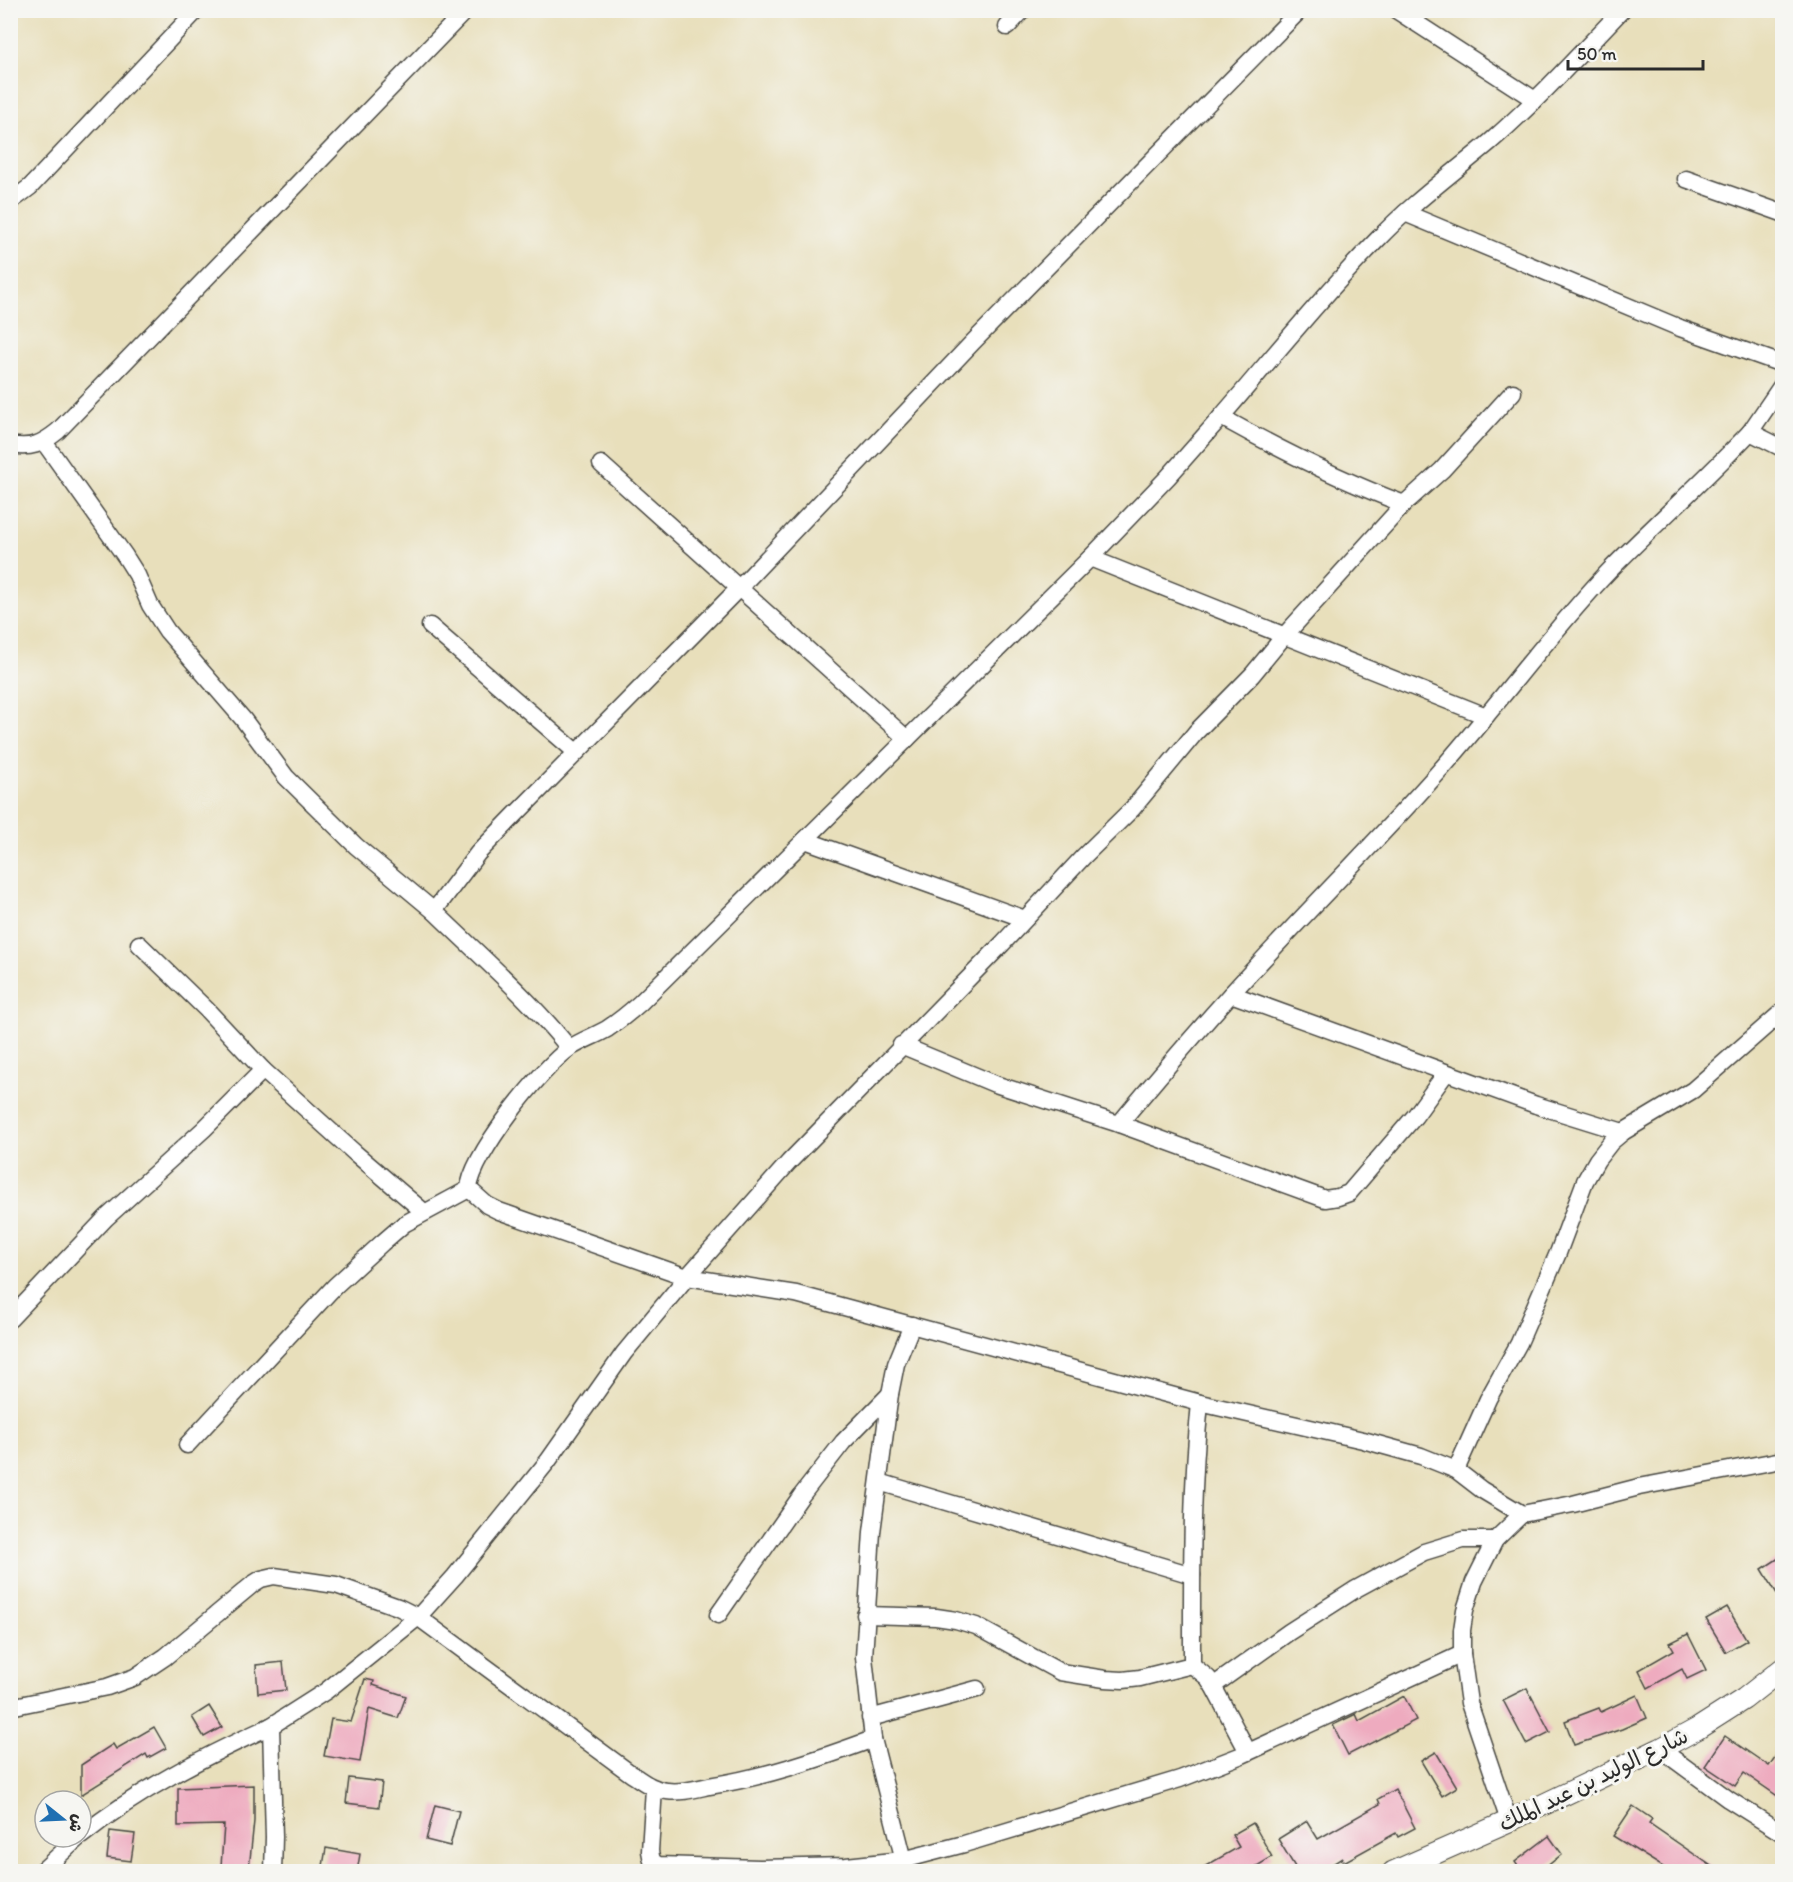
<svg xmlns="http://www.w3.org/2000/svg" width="1793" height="1882" font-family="Itim,'Playpen Sans Arabic',sans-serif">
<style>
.building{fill:#eeabbf}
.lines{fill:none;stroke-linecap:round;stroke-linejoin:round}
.minor-casing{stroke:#474641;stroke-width:19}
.tertiary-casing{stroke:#474641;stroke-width:23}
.minor{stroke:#fff;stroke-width:16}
.tertiary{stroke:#fff;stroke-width:21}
.labels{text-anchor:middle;stroke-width:6;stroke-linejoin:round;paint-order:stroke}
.street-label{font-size:22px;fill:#2b2b2b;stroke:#f6f6f2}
</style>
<rect width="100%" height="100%" fill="#f6f6f2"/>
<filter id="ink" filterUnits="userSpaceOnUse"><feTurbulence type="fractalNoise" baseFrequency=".0167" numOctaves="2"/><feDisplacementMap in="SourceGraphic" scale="12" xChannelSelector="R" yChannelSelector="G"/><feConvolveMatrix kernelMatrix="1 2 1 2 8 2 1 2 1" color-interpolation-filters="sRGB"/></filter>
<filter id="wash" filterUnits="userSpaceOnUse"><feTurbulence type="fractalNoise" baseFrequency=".008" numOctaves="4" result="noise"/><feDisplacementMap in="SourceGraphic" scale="24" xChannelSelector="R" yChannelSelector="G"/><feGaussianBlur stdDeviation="1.35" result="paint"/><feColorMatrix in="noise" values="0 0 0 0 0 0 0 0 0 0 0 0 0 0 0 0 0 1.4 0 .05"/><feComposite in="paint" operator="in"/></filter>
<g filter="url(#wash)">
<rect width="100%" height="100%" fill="#e8dfbb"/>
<g id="blocks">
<g class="building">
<polygon points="1782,1556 1782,1602 1762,1569"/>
<polygon points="1727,1607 1747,1640 1726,1652 1706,1619"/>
<polygon points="1688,1634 1706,1670 1687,1679 1682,1669 1648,1688 1639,1670 1674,1650 1670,1643"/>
<polygon points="283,1662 286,1690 258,1693 256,1665"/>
<polygon points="365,1679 374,1681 373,1685 406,1696 398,1718 369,1709 360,1762 324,1756 331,1719 351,1722"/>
<polygon points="1527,1688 1550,1732 1526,1744 1503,1700"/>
<polygon points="1637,1695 1647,1718 1622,1729 1574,1745 1565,1721 1599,1708 1601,1712"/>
<polygon points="1404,1696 1416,1720 1348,1755 1333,1725 1356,1714 1359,1721"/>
<polygon points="209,1706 222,1727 204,1737 192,1717"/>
<polygon points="154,1727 166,1748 148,1758 146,1754 81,1795 81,1765 113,1744 116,1749"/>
<polygon points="1725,1736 1769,1766 1782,1747 1782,1799 1744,1773 1735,1786 1705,1766"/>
<polygon points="1436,1752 1457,1787 1442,1796 1421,1761"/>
<polygon points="349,1778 382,1782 379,1807 346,1803"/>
<polygon points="254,1785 254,1821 249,1869 221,1866 224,1825 178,1826 178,1788"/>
<polygon points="1395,1789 1415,1828 1398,1837 1396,1833 1344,1862 1342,1858 1320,1872 1298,1872 1278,1839 1307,1821 1318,1839 1380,1804 1378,1799"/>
<polygon points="435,1805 459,1811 450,1846 426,1840"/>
<polygon points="1633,1806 1652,1819 1649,1823 1720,1872 1671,1872 1613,1836"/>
<polygon points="1253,1823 1272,1857 1247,1872 1195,1872 1239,1847 1232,1835"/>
<polygon points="110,1831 135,1834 131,1861 107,1858"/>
<polygon points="1549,1836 1562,1854 1540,1872 1522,1872 1515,1862"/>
<polygon points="326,1848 360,1854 357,1872 322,1872"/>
</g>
</g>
</g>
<g filter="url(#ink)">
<use href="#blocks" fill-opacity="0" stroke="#474641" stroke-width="1.5"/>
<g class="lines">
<defs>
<g id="minor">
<polyline points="1396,10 1535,100"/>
<polyline points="1007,27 1023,10"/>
<polyline points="1686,179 1782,213"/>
<polyline points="10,202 30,187 197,10"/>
<polyline points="1405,213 1680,328 1782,364"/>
<polyline points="1782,385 1750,432 1782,448"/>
<path d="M1513,392L1442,470L1404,504C1340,480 1280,450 1221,417C1272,358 1322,296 1377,240C1411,204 1452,174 1490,142C1537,101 1579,55 1622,10"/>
<polyline points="44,442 125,556 137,575 150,605 167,631 243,719 286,777 356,846 434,911"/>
<path d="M10,445C31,449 42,444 58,431L466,10"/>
<polyline points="601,464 907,739"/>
<polyline points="1090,558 1486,716"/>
<polyline points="430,626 576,752"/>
<polyline points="805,840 1025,919"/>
<polyline points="139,944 206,1009 263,1070"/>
<polyline points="1231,994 1536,1105 1623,1132"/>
<polyline points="901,1045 995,1084 1119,1124 1325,1199 1338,1197 1349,1193 1415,1116 1446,1073"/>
<path d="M569,1048C529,998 480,956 434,911L478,853L515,815L740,587L973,342L1300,10"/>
<path d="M1119,1124C1163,1071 1208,1018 1255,968C1315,903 1377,841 1436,775C1495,709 1547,636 1609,571C1655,524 1705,480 1750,432"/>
<polyline points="469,1189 487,1205 499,1211 687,1277 796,1294 1200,1403 1363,1440 1421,1456 1456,1470 1482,1490 1522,1514"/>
<polyline points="10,1319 106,1218 204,1129 263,1070 355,1153 424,1212"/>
<path d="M187,1445L335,1286L382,1243L404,1224L469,1189C471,1156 542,1067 570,1048C582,1040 595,1036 607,1029C619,1021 630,1012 640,1003L1090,558L1168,477L1221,417"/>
<polyline points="1456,1470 1488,1399 1519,1343 1558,1253 1585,1181 1597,1160 1611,1142 1623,1132 1693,1090 1782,1012"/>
<polyline points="879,1482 1192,1575"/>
<polyline points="718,1615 801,1496 843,1442 890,1394"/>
<path d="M865,1615L936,1617L956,1620L976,1626L1060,1672L1105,1679L1123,1680L1140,1678L1192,1665C1192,1577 1191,1490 1200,1403"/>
<polyline points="1192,1665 1208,1678 1213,1686 1248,1752"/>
<polyline points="1213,1686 1289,1632 1356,1589 1424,1552 1463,1540 1495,1540"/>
<path d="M10,1707L107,1687L135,1677L165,1657L253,1584L261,1579L274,1576L336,1585L398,1607L418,1617L630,1773C642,1781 653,1790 667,1791C681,1793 695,1789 709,1786C766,1777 819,1759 873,1739"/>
<polyline points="870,1718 977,1689"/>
<polyline points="1660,1749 1728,1799 1782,1833"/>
<polyline points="654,1788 650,1851 652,1861 658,1865 760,1868 846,1866 903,1860 964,1844 1180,1779 1242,1755 1462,1654"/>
<polyline points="1509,1821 1469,1703 1462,1654 1462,1630 1465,1610 1474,1582 1495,1540 1522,1514 1573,1504 1639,1487 1782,1460"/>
<path d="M81,1836C140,1789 203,1757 271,1726"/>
<polyline points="41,1872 79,1837"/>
<polyline points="273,1872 274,1837 271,1726 326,1691 418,1617 455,1576 548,1461 624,1353 687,1277 789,1162 1002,944 1084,856 1133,808 1196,732 1252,675 1285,635 1404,504"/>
<polyline points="907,1872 873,1739 864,1657 872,1532 890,1394 896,1364 912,1325"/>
</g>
<polyline id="tertiary" points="1393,1872 1509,1821 1660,1749 1697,1729 1744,1699 1782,1669"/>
</defs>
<use href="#minor" class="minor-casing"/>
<use href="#tertiary" class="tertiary-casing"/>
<use href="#minor" class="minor"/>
<use href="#tertiary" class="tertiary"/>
</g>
</g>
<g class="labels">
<g class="street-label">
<text transform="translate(1593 1779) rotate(-26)" y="8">شارع الوليد بن عبد الملك</text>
</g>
</g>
<rect width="1793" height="1882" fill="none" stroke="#f6f6f2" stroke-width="36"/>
<g transform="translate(63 1819) rotate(108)"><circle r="28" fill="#f6f6f2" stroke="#a5a5a2" stroke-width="1.5"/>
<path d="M0-4.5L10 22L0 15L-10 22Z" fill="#1f6fb2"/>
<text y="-9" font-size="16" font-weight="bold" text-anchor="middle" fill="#2b2b2b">ش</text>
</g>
<path d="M1568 60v9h135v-9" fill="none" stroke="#2b2b2b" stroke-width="3"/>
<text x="1577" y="60" font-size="18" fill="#2b2b2b" stroke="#f6f6f2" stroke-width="4.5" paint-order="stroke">50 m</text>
</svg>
